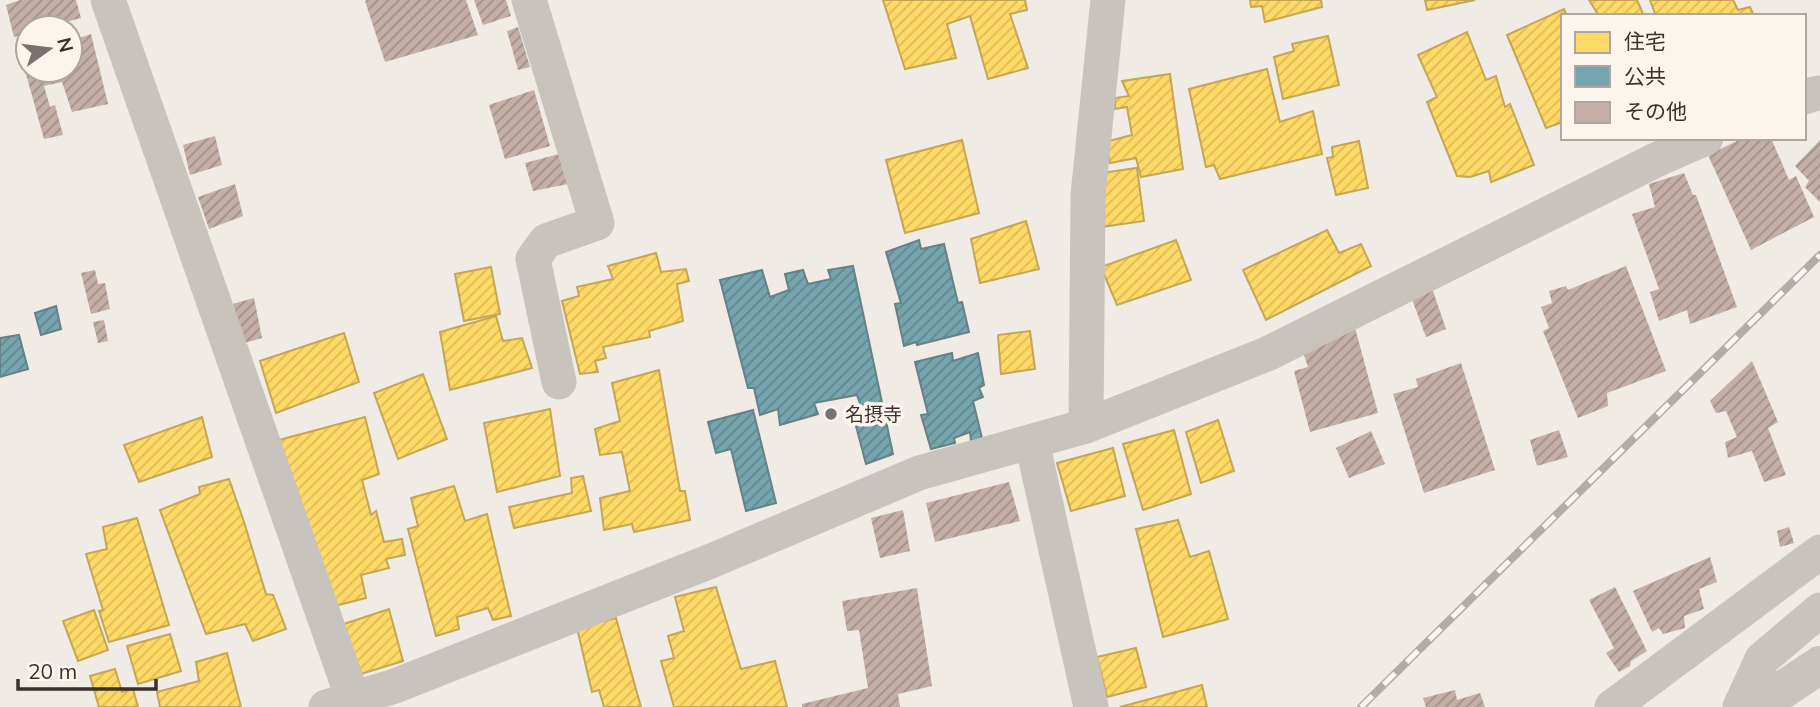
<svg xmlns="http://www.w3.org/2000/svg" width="1820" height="707" font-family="Mulish,'Noto Sans JP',sans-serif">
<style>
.homes{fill:url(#homes-hatch);stroke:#c4a654;stroke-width:2}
.public{fill:url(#public-hatch);stroke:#648287;stroke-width:2}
.building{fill:url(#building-hatch)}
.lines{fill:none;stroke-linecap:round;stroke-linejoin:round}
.minor{stroke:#c9c3be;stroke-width:35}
.tertiary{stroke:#c9c3be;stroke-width:38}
.rail-casing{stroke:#b1aca8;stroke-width:8}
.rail{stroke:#fbf5ee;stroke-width:5;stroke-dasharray:16;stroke-linecap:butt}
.poi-dot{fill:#7a716c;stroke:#fbf5ee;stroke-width:2.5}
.labels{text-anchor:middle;stroke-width:7;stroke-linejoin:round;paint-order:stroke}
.poi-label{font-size:19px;fill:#3b302b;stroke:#fbf5ee;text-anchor:start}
</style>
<defs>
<pattern id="homes-hatch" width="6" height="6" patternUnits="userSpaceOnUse" patternTransform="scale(1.75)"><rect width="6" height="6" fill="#ffd966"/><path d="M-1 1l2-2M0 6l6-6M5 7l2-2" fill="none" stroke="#dbbb59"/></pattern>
<pattern id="public-hatch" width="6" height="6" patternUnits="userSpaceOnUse" patternTransform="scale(1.75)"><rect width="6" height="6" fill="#76a5af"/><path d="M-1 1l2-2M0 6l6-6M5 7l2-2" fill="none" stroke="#62878f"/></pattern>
<pattern id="building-hatch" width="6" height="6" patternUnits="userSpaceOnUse" patternTransform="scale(1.75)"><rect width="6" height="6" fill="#c3afa7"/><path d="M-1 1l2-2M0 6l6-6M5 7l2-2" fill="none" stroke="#a08f88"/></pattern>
</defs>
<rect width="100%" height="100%" fill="#f0ebe5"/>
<g class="homes">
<polygon points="883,0 1025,0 1027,10 1010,14 1028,68 988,79 970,16 947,24 956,58 905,69"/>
<polygon points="1250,0 1321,0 1322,7 1265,22 1262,6 1251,7"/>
<polygon points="1425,0 1475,0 1427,10"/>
<polygon points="1589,0 1637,0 1644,16 1599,16"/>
<polygon points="1650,0 1733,0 1738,10 1750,7 1754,16 1656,16"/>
<polygon points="1564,9 1567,16 1563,16 1563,122 1546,128 1507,35"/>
<polygon points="1467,32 1486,80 1496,76 1505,107 1510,104 1534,165 1491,182 1489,171 1470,177 1457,176 1427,102 1437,97 1418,55"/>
<polygon points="1328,36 1339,85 1283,99 1274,57 1294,51 1292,44"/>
<polygon points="1267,69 1280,122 1313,111 1322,154 1220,179 1214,165 1206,167 1189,89"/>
<polygon points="1170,74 1183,169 1141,177 1136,158 1110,163 1105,142 1132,135 1127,107 1115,109 1115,98 1129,96 1122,81"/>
<polygon points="962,140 979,213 905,233 886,160"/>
<polygon points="1359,141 1368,188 1336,195 1327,158 1333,157 1332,147"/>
<polygon points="1137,168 1144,221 1101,227 1094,174"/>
<polygon points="1026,221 1039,269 980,283 971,239"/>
<polygon points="1327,230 1339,253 1361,244 1371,266 1266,320 1243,270"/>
<polygon points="1176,240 1191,280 1117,305 1101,267"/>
<polygon points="656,253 661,272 686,269 689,281 677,284 683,321 649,331 650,337 603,347 606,358 595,361 598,372 580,374 562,301 579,296 577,287 613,279 608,266"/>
<polygon points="491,267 500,314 464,321 455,274"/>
<polygon points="496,316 503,341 522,338 532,368 450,390 440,332"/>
<polygon points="1030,331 1035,369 1001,374 998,335"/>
<polygon points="344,333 359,382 276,413 260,361"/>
<polygon points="659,370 680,491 685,491 690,520 634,532 632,524 604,530 600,498 630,491 622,452 600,455 595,429 620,421 612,383"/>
<polygon points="423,374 447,439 398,459 374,393"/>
<polygon points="550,409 560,476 497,492 484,423"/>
<polygon points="202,417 212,457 139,482 124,445"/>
<polygon points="365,417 379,474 362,480 371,515 376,511 384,542 402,539 405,555 386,559 389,568 361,575 366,598 327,608 279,440"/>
<polygon points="1218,420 1234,471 1201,483 1186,432"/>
<polygon points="1174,430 1191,494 1143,510 1123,444"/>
<polygon points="1113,448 1125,496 1071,511 1057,463"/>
<polygon points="583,476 591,511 514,528 509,507 572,493 571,478"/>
<polygon points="229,479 244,522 266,594 273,595 286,629 253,641 245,624 206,634 160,510 200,494 199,487"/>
<polygon points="454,486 465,521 487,514 511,616 493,620 488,608 457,617 459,629 436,636 408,529 418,526 411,498"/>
<polygon points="137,518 169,625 109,642 99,611 103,610 86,554 107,549 103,527"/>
<polygon points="1178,520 1190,557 1209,551 1228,619 1163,637 1136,529"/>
<polygon points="716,587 741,669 775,661 787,707 674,707 661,661 674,658 668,636 684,631 675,597"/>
<polygon points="389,609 403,661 351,677 335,627"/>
<polygon points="94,610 108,650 78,661 63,621"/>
<polygon points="616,618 641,707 604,707 599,690 592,692 577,628"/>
<polygon points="170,634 181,671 138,684 127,646"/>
<polygon points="1136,648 1146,687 1107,697 1097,657"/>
<polygon points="227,653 241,707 160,707 157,692 199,681 196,662"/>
<polygon points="115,669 122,692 133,689 138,707 99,707 90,676"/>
<polygon points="1202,685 1207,707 1120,707"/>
</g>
<g class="public">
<polygon points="919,240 921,249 944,244 958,303 962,302 969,332 917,345 916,342 904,346 895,304 901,303 886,252"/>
<polygon points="853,266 893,454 866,464 856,426 866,421 857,395 814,403 818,414 780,425 778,409 760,415 754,388 748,388 720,280 762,270 770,297 789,290 785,274 803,270 808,284 831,279 828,270"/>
<polygon points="56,306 61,329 41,335 35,313"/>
<polygon points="19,335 28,369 0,377 0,338"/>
<polygon points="952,353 953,361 978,353 984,385 979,388 983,397 973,401 982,438 971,441 970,432 954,438 955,443 931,449 921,415 928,414 915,362"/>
<polygon points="753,410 776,503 746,511 731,449 716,453 708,422"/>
</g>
<g class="building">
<polygon points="20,0 76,0 81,18 44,28 28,28 28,33 14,37 6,5"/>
<polygon points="367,0 466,0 478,35 385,62 365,1"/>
<polygon points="474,0 506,0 511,16 483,25"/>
<polygon points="518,27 530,67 518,70 507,31"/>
<polygon points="91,34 108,104 72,112 62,82 44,86 50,107 55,105 63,135 44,139 21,56 28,54 28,70 70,70 70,41"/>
<polygon points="534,90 550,146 505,159 489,105"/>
<polygon points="215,136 222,165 190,175 183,145"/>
<polygon points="1743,138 1771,138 1789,180 1796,176 1814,217 1751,250 1708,155"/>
<polygon points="1820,140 1820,202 1805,187 1809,181 1795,166"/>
<polygon points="559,154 568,184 533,191 525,163"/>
<polygon points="1684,173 1693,195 1696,195 1737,307 1690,324 1687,310 1659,321 1650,292 1659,289 1632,214 1655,207 1649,184"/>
<polygon points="235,184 243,216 209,229 198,197"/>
<polygon points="1626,266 1666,371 1607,393 1608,406 1578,418 1543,331 1549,328 1541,307 1552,303 1549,291 1566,286 1568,290"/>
<polygon points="95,270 98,284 105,283 110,309 91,314 81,273"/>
<polygon points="1432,288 1446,329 1426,337 1410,294"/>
<polygon points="254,298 262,338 237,345 225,306"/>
<polygon points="104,320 108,341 98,343 93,322"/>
<polygon points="1354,324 1378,413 1310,432 1294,371 1308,367 1301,346"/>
<polygon points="1752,361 1778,422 1768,428 1786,475 1764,482 1752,451 1728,458 1725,442 1737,437 1726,411 1716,413 1710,401"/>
<polygon points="1461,363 1495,470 1424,493 1393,394 1418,387 1416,379"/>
<polygon points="1559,430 1568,457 1537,466 1530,440"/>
<polygon points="1371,431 1385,464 1349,478 1336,448"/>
<polygon points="1009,482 1020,521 935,542 926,503"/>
<polygon points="903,510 910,551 880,558 871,518"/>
<polygon points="1789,527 1794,543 1780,547 1777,531"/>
<polygon points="1710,557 1717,582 1699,589 1704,609 1684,616 1685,628 1663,634 1659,628 1652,632 1633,591"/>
<polygon points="1615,587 1647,651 1631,661 1630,666 1619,672 1606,653 1614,648 1589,600"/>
<polygon points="917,588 932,686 898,694 900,707 802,707 802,704 868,688 859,630 847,631 842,601"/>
<polygon points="1455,690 1457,700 1480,693 1485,707 1426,707 1423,698"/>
</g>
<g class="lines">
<g class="minor">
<polyline points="108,0 353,699"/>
<polyline points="529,0 597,223 546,241 533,259 559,382"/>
<polyline points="1804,97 1814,94 1820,93"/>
<polyline points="1086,426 1088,195 1108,0"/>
<polyline points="1032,442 1091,707"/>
<polyline points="326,707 395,686 711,561 919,473 1086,426 1267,354 1658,159 1706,138"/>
<polyline points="1612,707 1820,552"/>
<polyline points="1740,707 1762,659 1820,610"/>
</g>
<polyline class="tertiary" points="1757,707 1820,665"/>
<defs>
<polyline id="rail" points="1361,707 1820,255"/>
</defs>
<use href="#rail" class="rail-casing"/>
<use href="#rail" class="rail"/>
</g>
<circle class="poi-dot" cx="831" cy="414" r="7"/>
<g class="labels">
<g class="poi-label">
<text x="845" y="421">名摂寺</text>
</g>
</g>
<rect x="1561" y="14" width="245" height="126" fill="#fbf5ee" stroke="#aea6a0" stroke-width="2"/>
<rect x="1575" y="32" width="35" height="21" fill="#ffd966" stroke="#aea6a0" stroke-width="2"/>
<text x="1624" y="49" font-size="21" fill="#3b302b">住宅</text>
<rect x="1575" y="66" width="35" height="21" fill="#76a5af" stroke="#aea6a0" stroke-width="2"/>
<text x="1624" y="84" font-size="21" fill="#3b302b">公共</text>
<rect x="1575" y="102" width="35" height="21" fill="#c3afa7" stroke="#aea6a0" stroke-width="2"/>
<text x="1624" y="119" font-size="21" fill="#3b302b">その他</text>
<g transform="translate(49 49) rotate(76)"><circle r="33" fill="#fbf5ee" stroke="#aea6a0" stroke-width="2"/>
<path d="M0-5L12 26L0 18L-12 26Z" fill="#7a716c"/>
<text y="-10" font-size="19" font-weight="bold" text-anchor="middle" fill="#3b302b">N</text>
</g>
<path d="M18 679v10h138v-10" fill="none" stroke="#3b302b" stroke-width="3.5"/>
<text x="28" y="679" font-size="21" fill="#3b302b" stroke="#fbf5ee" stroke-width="5" paint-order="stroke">20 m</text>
</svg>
